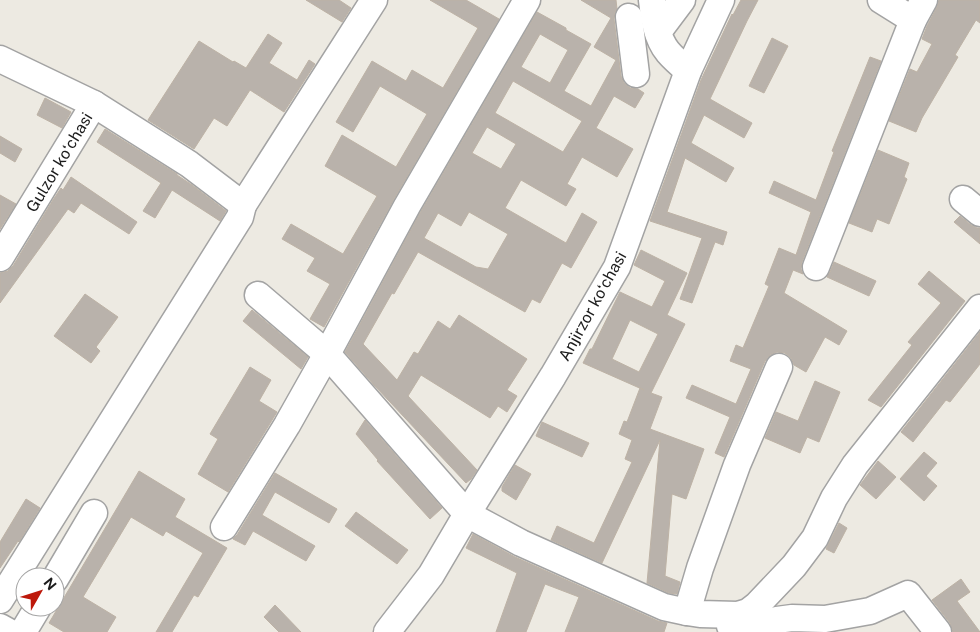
<svg xmlns="http://www.w3.org/2000/svg" width="980" height="632" font-family="'Public Sans',sans-serif">
<style>
.building{fill:#b9b2ab;stroke:#bdb2a5;fill-rule:evenodd}
.lines{fill:none;stroke-linecap:round;stroke-linejoin:round}
.minor-casing{stroke:#a3a3a3;stroke-width:29}
.minor{stroke:#fff;stroke-width:26}
.labels{text-anchor:middle;stroke-width:5;stroke-linejoin:round;paint-order:stroke}
.street-label{font-size:16px;fill:#1c1c1c;stroke:#fff}
</style>
<rect width="100%" height="100%" fill="#edeae2"/>
<g class="building">
<polygon points="306,0 339,0 351,8 342,22"/>
<polygon points="430,0 466,0 499,19 394,199 324,327 310,319 330,284 307,271 315,258 282,239 291,224 343,254 377,196 325,166 342,135 396,167 427,114 380,86 353,132 336,122 372,61 406,81 412,70 443,88 478,28"/>
<path d="M581,0H616L617,9L615,12L614,19L621,76L624,83L630,88L638,89L644,93L635,108L614,96L596,128L633,149L617,177L582,157L567,184L576,189L566,206L521,180L505,208L566,243L582,213L597,222L571,268L562,263L540,303L532,299L525,312L418,252L394,294L392,293L363,344L397,380L414,352L418,354L438,321L450,329L459,315L527,359L507,390L517,396L507,412L498,406L490,418L421,375L408,396L477,470L471,479L466,483L374,385L345,352L420,213L537,12L566,28V30L591,44L564,91L591,106L616,60L594,47L611,18ZM540,34L568,50L550,83L521,67ZM513,81L582,121L563,152L495,113ZM487,127L516,144L501,169L472,153ZM469,212L508,234L488,269L476,267L424,238L438,213L461,226Z"/>
<polygon points="741,0 758,0 747,21 710,99 752,123 744,138 704,115 691,143 734,168 726,182 685,158 667,212 727,232 723,245 715,242 692,303 680,299 702,238 650,221 701,80 732,14 733,15"/>
<polygon points="939,0 980,0 980,23 976,20 955,55 958,57 922,118 916,132 889,121 910,69 917,72 932,44 922,39 927,26 937,7"/>
<polygon points="268,34 282,43 269,63 297,80 309,60 315,64 284,112 250,90 227,126 214,118 194,149 148,120 199,41 233,62 234,61 246,68"/>
<polygon points="772,38 788,46 764,93 749,86"/>
<polygon points="870,57 881,61 802,262 801,269 803,274 793,270 784,293 847,331 839,345 825,337 806,372 794,365 791,358 785,353 777,352 770,355 765,361 724,457 715,453 730,417 686,398 692,385 736,404 751,369 730,361 736,345 743,348 769,286 765,284 779,248 796,255 811,212 769,193 774,181 816,200 834,152 832,151"/>
<polygon points="45,98 71,112 62,128 37,115"/>
<polygon points="105,129 177,174 177,175 192,185 226,211 220,221 172,190 155,218 143,211 161,183 97,142"/>
<polygon points="0,136 22,149 15,162 0,153"/>
<polygon points="878,150 909,163 904,177 907,179 889,224 877,219 872,232 849,223"/>
<polygon points="71,177 137,222 129,234 81,203 74,213 68,209 0,303 0,273 8,271 13,266 53,200 61,188 63,190"/>
<polygon points="0,195 16,204 0,229"/>
<polygon points="960,216 971,225 977,228 980,228 980,244 954,222"/>
<path d="M641,250L687,273L667,315L685,324L651,393L662,397L650,429L704,449L686,499L672,494L665,576L680,582L677,594L669,593L647,583L660,440L602,563L551,540L557,526L594,543L632,462L625,459L632,440L619,434L624,421L627,422L640,388L644,390L583,363L590,349H592L620,292L652,307L665,281L634,265ZM630,320L658,334L639,372L612,359Z"/>
<polygon points="834,262 876,281 869,296 827,277 830,272"/>
<polygon points="929,271 965,301 881,407 868,400 912,345 908,342 941,303 918,284"/>
<polygon points="85,294 118,317 96,347 100,351 91,363 54,336"/>
<polygon points="252,310 308,357 301,369 243,321"/>
<polygon points="980,332 980,364 950,402 946,400 913,442 901,432"/>
<polygon points="250,367 271,380 259,401 277,412 228,492 198,474 218,439 210,434"/>
<polygon points="815,381 840,392 819,442 807,437 800,453 765,438 776,412 798,421"/>
<polygon points="365,420 442,508 430,519 377,461 378,460 356,434"/>
<polygon points="542,422 589,443 582,457 536,436"/>
<polygon points="924,452 937,463 926,476 937,486 924,501 900,479"/>
<polygon points="878,461 896,477 876,499 860,485"/>
<polygon points="515,465 531,474 516,500 502,491 502,487"/>
<polygon points="139,471 185,499 175,517 227,548 198,597 194,595 172,632 156,632 203,553 166,531 163,536 131,517 83,597 116,617 107,632 64,632 49,623"/>
<polygon points="275,473 337,509 329,523 275,492 262,515 315,546 306,561 253,531 245,545 233,539 237,535"/>
<polygon points="26,499 40,508 19,542 18,541 0,568 0,542"/>
<polygon points="356,512 408,550 397,564 345,526"/>
<polygon points="839,523 847,528 834,553 826,549"/>
<polygon points="473,534 515,557 658,621 667,623 664,632 565,632 579,597 545,584 526,632 496,632 517,573 466,548"/>
<polygon points="961,579 970,592 957,601 980,632 953,632 950,623 932,600"/>
<polygon points="275,605 301,632 279,632 264,617"/>
</g>
<g class="lines">
<defs>
<g id="minor">
<path d="M652,0C654,18 656,37 668,52C674,59 681,65 688,71"/>
<polyline points="881,0 913,20 924,0"/>
<polyline points="629,17 636,74"/>
<polyline points="658,32 682,0"/>
<polyline points="0,59 94,104 0,258"/>
<polyline points="94,104 189,164 243,205 374,0"/>
<polyline points="963,199 980,213"/>
<polyline points="816,267 913,20"/>
<polyline points="258,295 327,354 467,514 521,543 664,607 687,612 700,568 737,465 779,367"/>
<polyline points="224,527 287,425 327,354 407,206 527,0"/>
<polyline points="55,579 94,513"/>
<polyline points="0,600 240,217 243,205"/>
<polyline points="687,612 700,614 738,615 748,612 757,605 794,566 815,538 834,498 855,465 980,308"/>
<polyline points="730,626 742,628 777,620 792,618 825,619 870,611 908,594 938,632"/>
<polyline points="0,627 9,632"/>
<polyline points="23,632 38,607"/>
<polyline points="387,632 431,575 467,514 553,376 617,267 688,71 721,0"/>
</g>
</defs>
<use href="#minor" class="minor-casing"/>
<use href="#minor" class="minor"/>
</g>
<g class="labels">
<g class="street-label">
<text transform="translate(59 162) rotate(-59)" y="6">Gulzor koʻchasi</text>
<text transform="translate(592 306) rotate(-61)" y="6">Anjirzor koʻchasi</text>
</g>
</g>
<g transform="translate(40 592) rotate(51)"><circle r="24" fill="#ffffff" stroke="#a4a4a4"/>
<path d="M0-4L9 19L0 12L-9 19Z" fill="#bd180a"/>
<text y="-8" font-size="14" font-weight="bold" text-anchor="middle" fill="#1c1c1c">N</text>
</g>
</svg>
